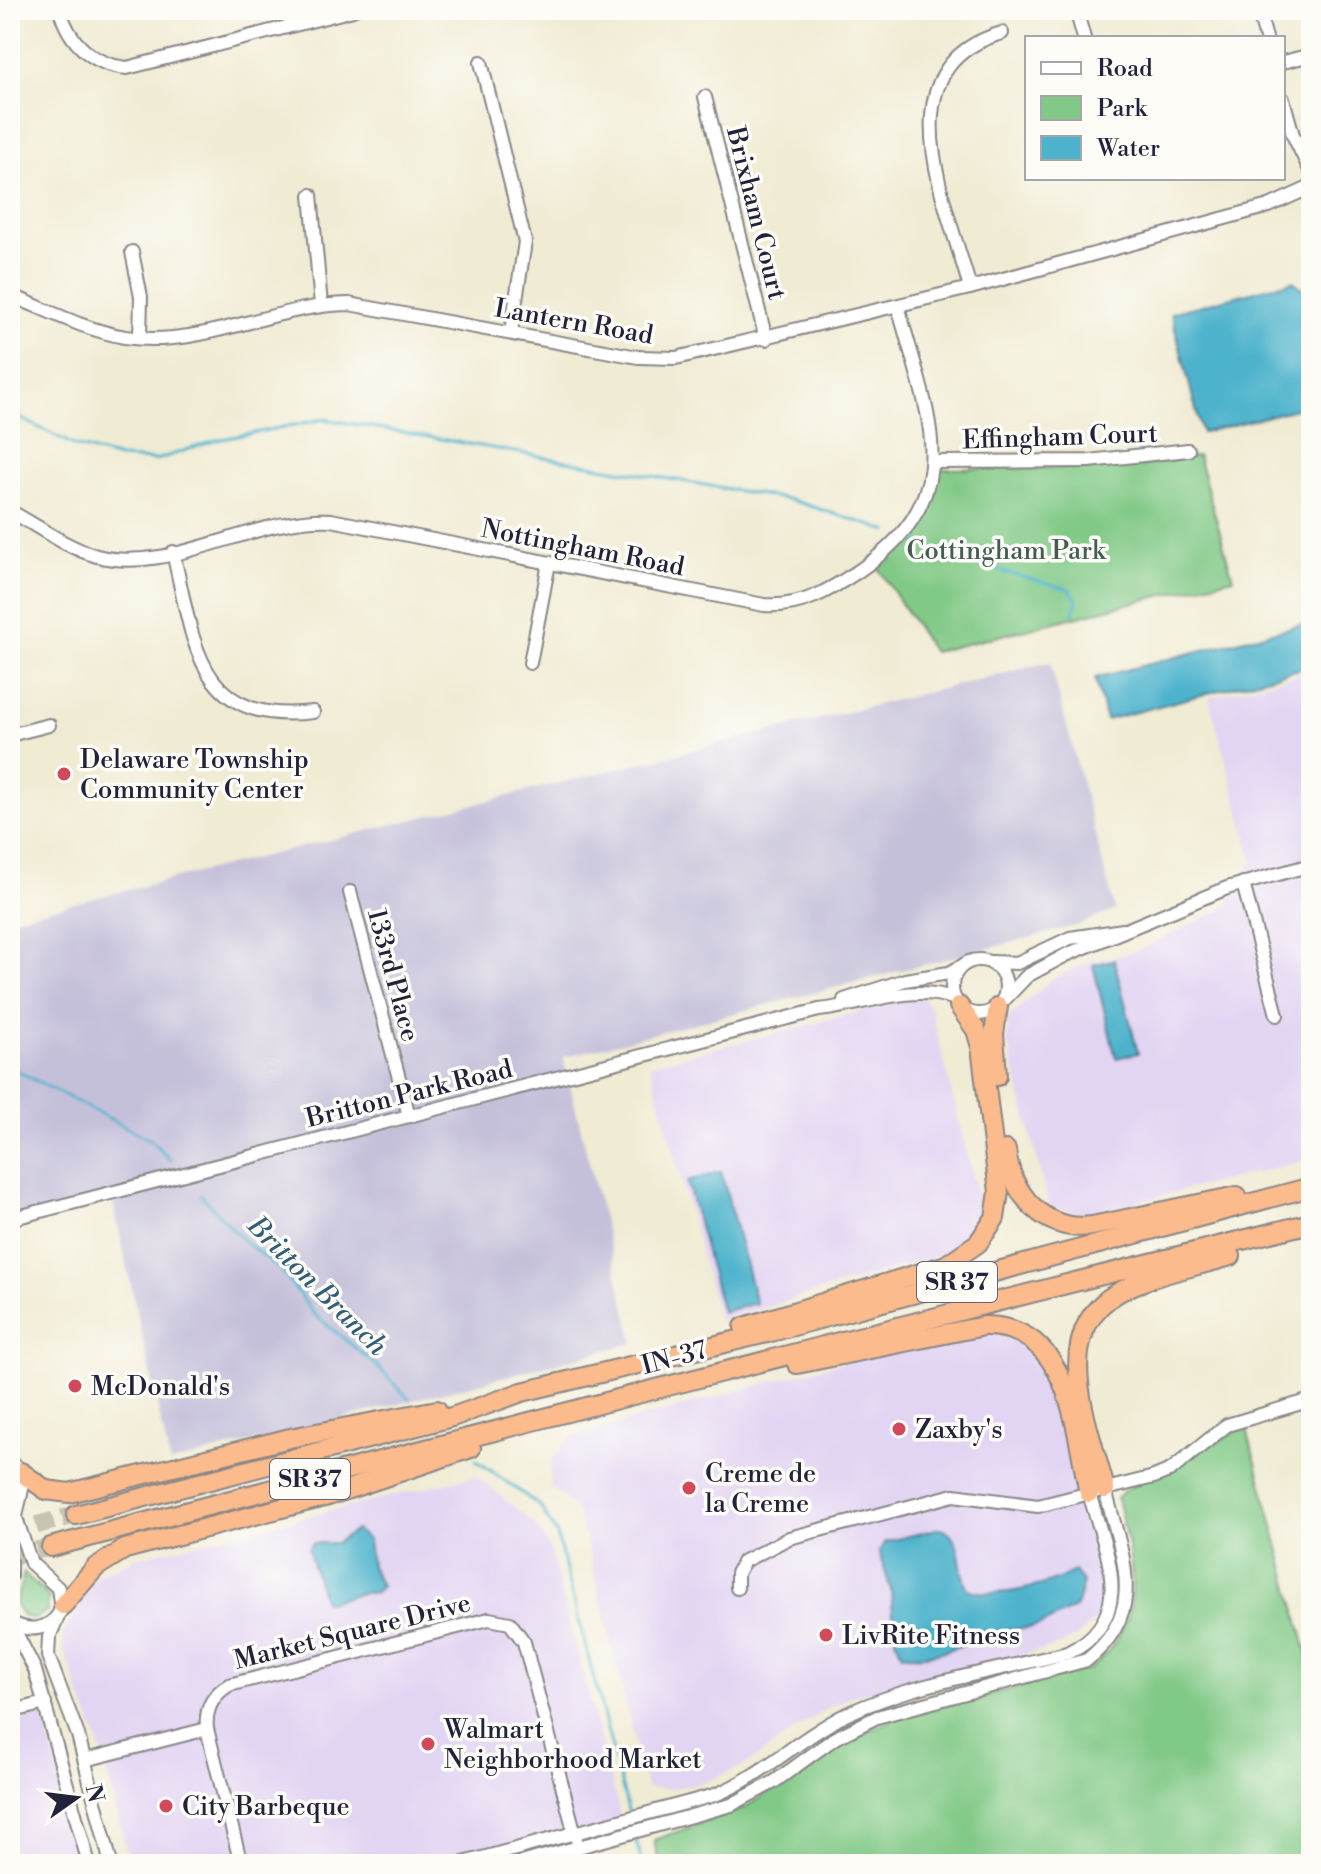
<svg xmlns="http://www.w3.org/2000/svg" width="1321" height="1874" font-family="'Libre Bodoni',serif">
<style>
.built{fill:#e2d4f3}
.industrial{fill:#c5c0da}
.green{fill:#81c986;stroke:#527660;stroke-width:2}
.water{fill:#4db3cc;stroke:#386a84;stroke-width:2}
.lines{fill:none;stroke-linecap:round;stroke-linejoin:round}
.stream{stroke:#4db3cc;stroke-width:3}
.highway-tunnel{stroke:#c7c3b5;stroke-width:18;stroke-dasharray:18 9;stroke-linecap:butt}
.minor-casing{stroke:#898687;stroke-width:16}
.highway-casing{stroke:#898687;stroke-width:22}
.minor{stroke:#fff;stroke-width:12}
.highway{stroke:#fbbb8c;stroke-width:18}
.minor-bridge-casing{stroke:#898687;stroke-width:16;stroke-linecap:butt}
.minor-bridge{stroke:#fff;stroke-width:12}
.poi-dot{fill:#d1495b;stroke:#fdfcf7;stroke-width:3}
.labels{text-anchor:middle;stroke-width:7;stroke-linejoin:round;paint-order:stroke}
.shield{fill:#fdfcf7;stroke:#646373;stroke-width:2}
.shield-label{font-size:24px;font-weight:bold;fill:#22223b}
.street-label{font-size:26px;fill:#22223b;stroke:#fdfcf7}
.park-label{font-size:26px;fill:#435c55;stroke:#fdfcf7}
.poi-label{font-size:26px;fill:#22223b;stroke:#fdfcf7;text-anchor:start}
.water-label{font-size:28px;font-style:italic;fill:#335c75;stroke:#fdfcf7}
</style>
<rect width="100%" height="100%" fill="#fdfcf7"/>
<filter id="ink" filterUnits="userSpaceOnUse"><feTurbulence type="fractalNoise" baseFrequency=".0125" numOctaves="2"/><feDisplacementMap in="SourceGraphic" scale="16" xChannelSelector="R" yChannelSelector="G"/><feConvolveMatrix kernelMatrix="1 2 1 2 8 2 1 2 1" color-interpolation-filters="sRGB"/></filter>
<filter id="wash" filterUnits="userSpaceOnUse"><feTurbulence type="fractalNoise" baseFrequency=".006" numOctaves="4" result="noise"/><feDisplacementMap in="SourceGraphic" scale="32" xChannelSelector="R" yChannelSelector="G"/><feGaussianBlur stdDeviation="1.8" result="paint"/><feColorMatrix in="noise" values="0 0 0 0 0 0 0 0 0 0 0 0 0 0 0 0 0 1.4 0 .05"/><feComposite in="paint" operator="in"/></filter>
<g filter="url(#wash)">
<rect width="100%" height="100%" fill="#f0ebd3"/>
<g class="built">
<polygon points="1311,671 1311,1159 1082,1215 1049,1206 1007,1040 1009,1017 1052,979 1085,964 1139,950 1226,907 1253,861 1209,698"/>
<polygon points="922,996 931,1009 981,1209 973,1229 949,1252 719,1321 650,1065"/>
<polygon points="994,1330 1042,1356 1105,1589 1104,1605 1096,1620 1080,1634 1058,1646 855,1695 826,1709 745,1765 708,1781 670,1789 646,1787 586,1541 576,1509 550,1486 551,1460 572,1437 836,1364"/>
<polygon points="476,1476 535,1524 550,1549 624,1829 487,1864 130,1864 100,1746 63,1649 63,1634 97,1576 136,1558"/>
<polygon points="43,1715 82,1864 10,1864 10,1723"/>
</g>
<polygon class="industrial" points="1050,662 1115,910 1079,925 563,1057 634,1343 170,1463 112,1198 10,1226 10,919"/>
<g class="green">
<path d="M1198,456L1233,578L933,652L877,566C918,533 925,518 940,469L1137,467Z"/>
<path d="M1246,1426L1311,1666V1864H659L654,1840L744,1808L837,1747L895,1718L1090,1669C1150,1619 1133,1565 1117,1498L1126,1489Z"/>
<polygon points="24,1573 49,1597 47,1611 35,1619 23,1616 15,1604"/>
</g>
<g class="water">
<polygon points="1293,281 1311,294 1311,405 1202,433 1171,313"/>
<polygon points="1311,622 1311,666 1106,720 1095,678"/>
<polygon points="1114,960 1138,1053 1116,1058 1093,965"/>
<polygon points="721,1172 756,1303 722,1312 687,1181"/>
<path d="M940,1528C967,1539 955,1567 968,1589C995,1600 1049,1586 1074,1571L1083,1583L1076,1607C1063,1614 1050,1622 1036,1626C1026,1630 1015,1628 1005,1630C972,1639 936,1661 902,1654L895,1639L891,1590L879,1551L886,1542Z"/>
<path d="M356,1530L368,1540L371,1566L381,1586L374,1593C354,1591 342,1601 324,1602L308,1549L313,1543H336Z"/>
</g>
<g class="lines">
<g class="stream">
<polyline points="10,413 76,446 119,458 156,460 217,440 325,419 791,500 888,531"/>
<polyline points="914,541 966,562 1069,589 1077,600 1073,614"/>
<polyline points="10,1067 151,1140 170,1160"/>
<polyline points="201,1195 243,1240 281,1270 315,1315 376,1365 410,1400"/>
<polyline points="476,1460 540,1506 557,1535 629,1814"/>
<polyline points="635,1837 642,1864"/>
</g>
</g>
</g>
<g filter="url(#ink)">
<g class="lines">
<g class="highway-tunnel">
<polyline points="10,1532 76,1515"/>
<polyline points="10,1557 51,1547"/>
</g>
<defs>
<g id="minor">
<path d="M60,10C69,43 93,65 127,68L353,10"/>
<polyline points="1076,10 1084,38"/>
<polyline points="1258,10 1266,38"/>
<polyline points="481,62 525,242 511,332"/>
<polyline points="1283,62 1311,55"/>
<polyline points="705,97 766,339"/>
<polyline points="1283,99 1293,135 1311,172"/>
<polyline points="311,195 321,305"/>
<polyline points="132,252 141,297 140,338"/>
<path d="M970,288C948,206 881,67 1002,33"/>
<path d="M10,295C47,310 85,330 125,337C202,349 273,305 349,304L638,357L676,358L970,288L1269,206L1311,187"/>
<polyline points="933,462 1089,461 1188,450"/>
<path d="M10,511C38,526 65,547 97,556C171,575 254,516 331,520L764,605C802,608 830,590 860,570C972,493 926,414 898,306"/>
<path d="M173,552C194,641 196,726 313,712"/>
<polyline points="530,663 549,563"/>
<polyline points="10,735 49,725"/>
<polyline points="1243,883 1277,1015"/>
<polyline points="350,892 409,1116"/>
<circle cx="979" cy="987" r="27"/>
<polyline points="992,962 1017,963 1070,938 1123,930"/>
<polyline points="844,1000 905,980 949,973 960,967"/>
<polyline points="1004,1000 1027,976 1066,955 1227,888 1311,865"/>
<path d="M10,1219L819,1010C863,1006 911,982 955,999"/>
<path d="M10,1461C33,1477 18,1496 16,1518"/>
<polyline points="10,1562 10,1577"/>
<polyline points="737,1588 737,1573 744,1561 789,1538 954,1495 1038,1506 1154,1477 1171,1470 1227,1425 1311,1400"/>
<polyline points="59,1614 49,1637 48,1656 78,1735 111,1864"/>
<polyline points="10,1621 35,1670 89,1864"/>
<path d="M10,1621C28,1634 51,1630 61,1610L58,1588L31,1563"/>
<polyline points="10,1712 45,1703"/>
<polyline points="85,1760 207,1729"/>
<path d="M241,1864L207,1729C205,1710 212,1695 229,1685L489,1619L510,1623L524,1642L576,1838"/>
<path d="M460,1864L715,1795C764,1775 800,1737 847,1714C912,1683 996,1671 1067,1653C1139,1618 1106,1553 1089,1493"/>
<path d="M517,1864L731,1805L774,1782L835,1738L877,1717L1087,1660C1150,1610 1121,1555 1105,1489"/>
</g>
<g id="highway">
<polyline points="997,1076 994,1034 998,1007"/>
<path d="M1006,1150C1011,1193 1044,1233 1092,1226L1237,1196"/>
<polyline points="744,1327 946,1265 978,1243 995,1218 999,1192 981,1047 976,1030 959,1006"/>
<path d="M797,1364L984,1326C1071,1325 1075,1431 1089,1493"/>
<polyline points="21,1472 46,1490 69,1493 290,1438 437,1410"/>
<path d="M1105,1489C1090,1428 1046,1332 1119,1292C1152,1274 1195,1267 1231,1256"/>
<polyline points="76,1515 452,1417 522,1392 771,1332 1311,1187"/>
<path d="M51,1547C471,1437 890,1327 1311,1223"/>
<polyline points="63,1605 96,1567 125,1549 328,1496 471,1448"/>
</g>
</defs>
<use href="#minor" class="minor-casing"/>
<use href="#highway" class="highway-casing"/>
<use href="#minor" class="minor"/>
<use href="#highway" class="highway"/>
<defs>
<polyline id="minor-bridge" points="16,1518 31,1563"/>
</defs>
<use href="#minor-bridge" class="minor-bridge-casing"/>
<use href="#minor-bridge" class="minor-bridge"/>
</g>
</g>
<g class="poi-dot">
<circle cx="64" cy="774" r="8"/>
<circle cx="75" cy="1386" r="8"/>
<circle cx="899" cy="1429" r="8"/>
<circle cx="689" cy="1488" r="8"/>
<circle cx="826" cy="1635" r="8"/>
<circle cx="428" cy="1744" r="8"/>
<circle cx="166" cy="1806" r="8"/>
</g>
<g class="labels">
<g class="shield">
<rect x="917" y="1262" width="80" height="40" rx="6"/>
<rect x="270" y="1459" width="80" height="40" rx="6"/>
</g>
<g class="shield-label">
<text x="957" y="1290">SR 37</text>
<text x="310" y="1487">SR 37</text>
</g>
<g class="street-label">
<text transform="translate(757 213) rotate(76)" y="9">Brixham Court</text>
<text transform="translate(574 321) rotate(10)" y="9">Lantern Road</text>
<text transform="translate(1060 436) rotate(-2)" y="9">Effingham Court</text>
<text transform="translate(583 547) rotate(11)" y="9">Nottingham Road</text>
<text transform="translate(394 975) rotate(75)" y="9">133rd Place</text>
<text transform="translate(409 1093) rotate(-14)" y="9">Britton Park Road</text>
<text transform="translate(674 1357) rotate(-15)" y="9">IN-37</text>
<text transform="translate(352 1631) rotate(-14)" y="9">Market Square Drive</text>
</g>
<g class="park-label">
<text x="1006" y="559">Cottingham Park</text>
</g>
<g class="poi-label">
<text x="80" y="768">Delaware Township<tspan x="80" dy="30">Community Center</tspan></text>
<text x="91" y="1395">McDonald's</text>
<text x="915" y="1438">Zaxby's</text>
<text x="705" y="1482">Creme de<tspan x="705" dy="30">la Creme</tspan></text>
<text x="842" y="1644">LivRite Fitness</text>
<text x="444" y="1738">Walmart<tspan x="444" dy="30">Neighborhood Market</tspan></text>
<text x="182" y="1815">City Barbeque</text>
</g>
<g class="water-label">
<text transform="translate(318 1285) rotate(45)" y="10">Britton Branch</text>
</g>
</g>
<rect width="1321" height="1874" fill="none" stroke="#fdfcf7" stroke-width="40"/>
<rect x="1025" y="36" width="260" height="144" fill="#fdfcf7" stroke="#a5a5ac" stroke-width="2"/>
<rect x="1041" y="62" width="40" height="12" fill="#ffffff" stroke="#a5a5ac" stroke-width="2"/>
<text x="1097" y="76" font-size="24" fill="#22223b">Road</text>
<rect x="1041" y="96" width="40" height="24" fill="#81c986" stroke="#a5a5ac" stroke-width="2"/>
<text x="1097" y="116" font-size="24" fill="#22223b">Park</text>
<rect x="1041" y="136" width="40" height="24" fill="#4db3cc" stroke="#a5a5ac" stroke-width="2"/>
<text x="1097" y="156" font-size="24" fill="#22223b">Water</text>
<g transform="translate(76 1798) rotate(76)" stroke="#fdfcf7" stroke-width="6" paint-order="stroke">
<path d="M0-6L14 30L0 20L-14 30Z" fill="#22223b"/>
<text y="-12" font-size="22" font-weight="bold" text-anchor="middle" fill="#22223b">N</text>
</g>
</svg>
